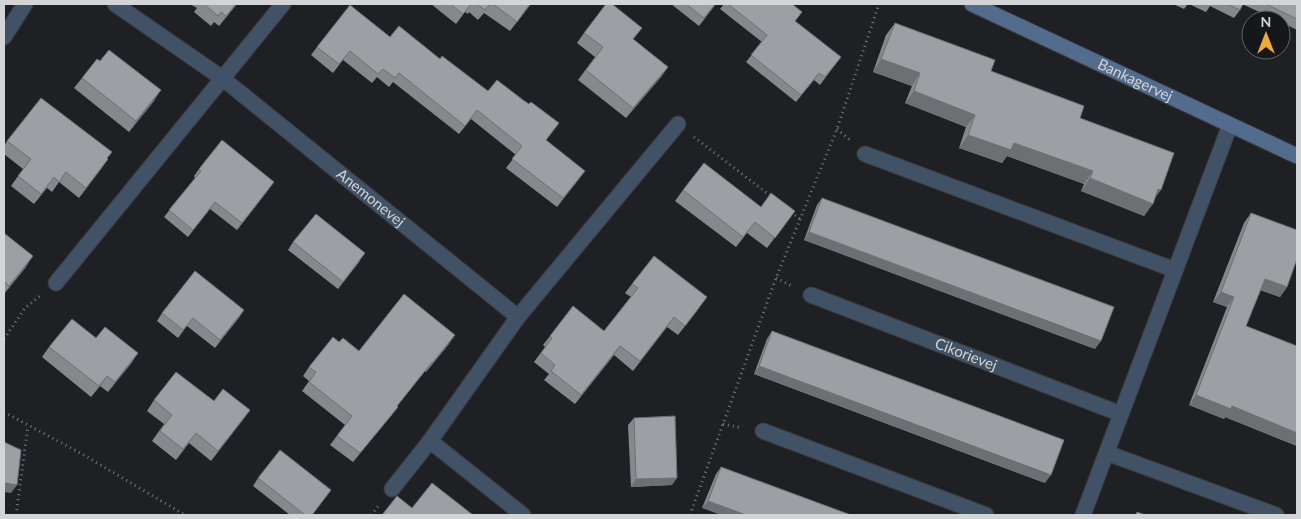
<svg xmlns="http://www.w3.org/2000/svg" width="1301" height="519" font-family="Lato,sans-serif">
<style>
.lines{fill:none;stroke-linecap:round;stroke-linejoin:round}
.street-casing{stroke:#3b3d40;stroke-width:17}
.secondary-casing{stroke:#3b3d40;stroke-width:17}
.path{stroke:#77797c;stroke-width:3;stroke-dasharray:1 4;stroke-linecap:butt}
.street{stroke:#415166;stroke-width:15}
.secondary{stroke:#536c8e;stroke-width:15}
.wall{fill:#86898c}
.shaded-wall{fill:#6d6f72}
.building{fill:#9c9fa3;stroke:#6d6f72}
.labels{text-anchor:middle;stroke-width:5;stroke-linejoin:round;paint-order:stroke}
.street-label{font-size:15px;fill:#d2d4d6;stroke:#15171a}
</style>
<rect width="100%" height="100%" fill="#1e2024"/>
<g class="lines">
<defs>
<g id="street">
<path id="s1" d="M115,4L222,78L518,317"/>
<polyline points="4,37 25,4"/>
<polyline points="865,154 1175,270"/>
<polyline points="56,283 283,4"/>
<path id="s2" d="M811,295L1121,414"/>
<polyline points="763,431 986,515"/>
<polyline points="430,441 523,515"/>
<polyline points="1107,453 1276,515"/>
<polyline points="392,489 430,441 518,317 678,124"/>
<polyline points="1083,515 1230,125"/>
</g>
<g id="secondary">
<path id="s3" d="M972,4L1297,156"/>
</g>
</defs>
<use href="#street" class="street-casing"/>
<use href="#secondary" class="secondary-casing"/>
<g class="path">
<polyline points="837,129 850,140"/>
<polyline points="694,137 772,197"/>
<polyline points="791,212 800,219"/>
<polyline points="776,278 794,287"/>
<polyline points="4,339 25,308 40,296"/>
<polyline points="4,412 82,454 185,515"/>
<polyline points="723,424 742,428"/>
<polyline points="16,515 28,426"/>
<polyline points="371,515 380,504"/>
<polyline points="690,515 776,278 837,129 879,4"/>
</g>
<use href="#street" class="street"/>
<use href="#secondary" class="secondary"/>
</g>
<g class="wall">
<polygon points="190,4 237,4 219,26 214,22 211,26 194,12 197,8"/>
<polygon points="431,4 531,4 510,31 484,13 478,20 469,12 468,14 465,12 456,24"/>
<polygon points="671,4 716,4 699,26"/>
<polygon points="724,4 792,4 795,21 841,57 820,85 814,80 796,102 746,62 762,42 720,9"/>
<polygon points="1173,4 1188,4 1184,9"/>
<polygon points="1189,4 1297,4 1297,30 1281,22 1281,20 1277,20 1242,4 1240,10 1234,18 1210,6 1206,12"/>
<polygon points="895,23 1080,118 1155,199 1144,216 1081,191 1084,184 1007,156 1002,163 959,148 966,127 905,103 912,86 873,72 886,35"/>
<polygon points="584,33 633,39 668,67 661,77 626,118 578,80 595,57 577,43"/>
<polygon points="390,37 440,59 488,91 552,132 546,140 579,179 557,207 506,168 516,155 471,119 459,134 393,82 389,87 377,77 372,83 343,60 333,73 311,55 317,47"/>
<polygon points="100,61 154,101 129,132 74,88 82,78"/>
<polygon points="7,141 112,152 107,158 108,159 101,169 79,198 59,182 52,192 47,188 34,204 11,186 23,169 4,154 4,146"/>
<polygon points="199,169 269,189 237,230 210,209 188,237 164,217 195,178 194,176"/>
<polygon points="683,190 761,207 795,211 767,248 747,233 736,247 675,201"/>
<polygon points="822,198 1095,349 804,240 817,205"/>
<polygon points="1251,213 1287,287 1280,297 1260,290 1246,326 1297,346 1297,446 1225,417 1224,419 1189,405 1227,307 1213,302 1244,223"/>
<polygon points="4,233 26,267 4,294"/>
<polygon points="293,242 360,261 338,289 288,250"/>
<polygon points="632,284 700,307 678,335 667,327 633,371 614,355 575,404 544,380 549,374 534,362 545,347 543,345 550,336 604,331 631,297 625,293"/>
<polygon points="244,310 215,348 187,326 178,338 157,321 162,313"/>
<polygon points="772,331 1045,483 754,374 767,339"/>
<polygon points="96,338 138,353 108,392 100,386 91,397 42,357 49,347"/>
<polygon points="339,342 359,351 449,344 426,372 425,371 397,406 391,416 353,462 330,445 345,425 302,391 309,381 303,376 309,367"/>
<polygon points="154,400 214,401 250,410 211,461 189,443 176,460 152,441 164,424 147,411"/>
<polygon points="634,418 672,485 631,487 628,425"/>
<polygon points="721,467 851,515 702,508 716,474"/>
<polygon points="258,478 331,490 312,515 290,515 253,486"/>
</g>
<g class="shaded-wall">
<polygon points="236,4 237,4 219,26 226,16"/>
<polygon points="881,59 920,73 912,86 873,72"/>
<polygon points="668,67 661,77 626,118 633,108"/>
<polygon points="161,90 154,101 129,132 136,121"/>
<polygon points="914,91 975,115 966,127 905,103"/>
<polygon points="968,135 1014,143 1093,171 1084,184 1007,156 1002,163 959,148"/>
<polygon points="108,159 101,169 79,198 86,188"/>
<polygon points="585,171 579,179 557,207 563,198"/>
<polygon points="1090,178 1153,204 1144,216 1081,191"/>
<polygon points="274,182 269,189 237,230 242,223"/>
<polygon points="1158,189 1161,190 1152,202"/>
<polygon points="755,222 747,233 736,247 743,237"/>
<polygon points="809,232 1101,341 1095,349 804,240"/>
<polygon points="33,256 26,267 4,294 9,286"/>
<polygon points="1265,279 1287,287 1280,297 1257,289"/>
<polygon points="1221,292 1234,297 1227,307 1213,302"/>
<polygon points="244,310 239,318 215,348 220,340"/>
<polygon points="674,317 667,327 633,371 640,361"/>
<polygon points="455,335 449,344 426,372 433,362"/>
<polygon points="620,346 614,355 575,404 581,395"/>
<polygon points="138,353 131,364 108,392 115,382"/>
<polygon points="759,366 1051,475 1045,483 754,374"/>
<polygon points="107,376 100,386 91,397 99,386"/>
<polygon points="1196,395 1232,406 1297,433 1297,446 1225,417 1224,419 1189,405"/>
<polygon points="398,407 391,416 353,462 360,453"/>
<polygon points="250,410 243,420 211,461 218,451"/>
<polygon points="677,478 672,485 631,487 636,479"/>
<polygon points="4,483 17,485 11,493 4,492"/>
<polygon points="708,501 746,515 721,515 702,508"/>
</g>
<g class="building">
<polygon points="204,4 236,4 226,16 221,12 218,16"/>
<polygon points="450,4 471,4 463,14"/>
<polygon points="477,4 490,4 485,10"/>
<polygon points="493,4 530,4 517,22"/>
<polygon points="606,4 612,4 642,28 633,39 668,67 633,108 586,70 603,47 584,33"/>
<polygon points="686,4 715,4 704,18"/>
<polygon points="728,4 792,4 802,12 795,21 841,57 825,77 819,73 801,95 751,55 767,35"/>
<polygon points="1227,4 1243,4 1240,10"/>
<polygon points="1266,4 1297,4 1297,19"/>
<polygon points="350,5 390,37 399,26 440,59 442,56 488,91 497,80 523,100 529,104 531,102 559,123 546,140 585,171 563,198 512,159 522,146 477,110 465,126 399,73 395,78 383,69 378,74 350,51 339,64 317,47"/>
<polygon points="895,23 995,60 991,71 1084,106 1080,118 1174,153 1161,190 1158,189 1153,204 1090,178 1093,171 1014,143 1011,150 968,135 975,115 914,91 920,73 881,59"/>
<polygon points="109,50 161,90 136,121 82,78 97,59 100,61"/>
<polygon points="41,98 112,152 107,158 108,159 86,188 66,172 59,182 54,177 41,194 18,176 31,159 7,141"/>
<polygon points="222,140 274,182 242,223 215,202 193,230 169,210 201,171 199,169"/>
<polygon points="704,163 761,207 771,193 795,211 775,238 755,222 743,237 683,190"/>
<polygon points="822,198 1114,307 1101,341 809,232"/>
<polygon points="1251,213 1297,230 1297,259 1287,287 1265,279 1246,326 1297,346 1297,433 1232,406 1231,409 1196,395 1234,297 1221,292"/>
<polygon points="316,214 365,253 343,282 293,242"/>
<polygon points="4,233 33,256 9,286 4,281"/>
<polygon points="654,256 707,297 685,326 674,317 640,361 620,346 581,395 551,371 555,365 541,353 552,338 550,336 573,306 604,331 638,288 632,284"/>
<polygon points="195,271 244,310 220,340 193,318 183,330 162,313"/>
<polygon points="404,294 455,335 433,362 432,362 397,406 398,407 360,453 337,436 352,416 309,382 316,372 309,367 333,337 339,342 343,338 359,351"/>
<polygon points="72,319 96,338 105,327 138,353 115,382 107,376 99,386 49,347"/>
<polygon points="772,331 1064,440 1051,475 759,366"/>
<polygon points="176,372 214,401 223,389 250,410 218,451 196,433 183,449 160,431 172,415 154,400"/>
<polygon points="675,416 677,478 636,479 634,418"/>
<polygon points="4,442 21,450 17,485 4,483 4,485"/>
<polygon points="280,450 331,490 312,515 305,515 258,478"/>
<polygon points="721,467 851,515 746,515 708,501"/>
<polygon points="432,483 473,515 382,515 397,496 412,508"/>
<polygon points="1137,512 1145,515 1136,515"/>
</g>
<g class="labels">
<g class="street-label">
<text dy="5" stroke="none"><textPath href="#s3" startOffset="180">Bankagervej</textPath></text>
<text dy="5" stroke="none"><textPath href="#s1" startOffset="321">Anemonevej</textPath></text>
<text dy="5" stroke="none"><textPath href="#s2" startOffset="166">Cikorievej</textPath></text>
</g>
</g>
<rect width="1301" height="519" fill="none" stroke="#d2d4d6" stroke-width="10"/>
<g transform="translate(1266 35)"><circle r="24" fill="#15171a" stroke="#616365"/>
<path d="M0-4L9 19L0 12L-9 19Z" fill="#ebaa39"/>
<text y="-8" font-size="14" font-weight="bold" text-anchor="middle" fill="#d2d4d6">N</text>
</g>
</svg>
